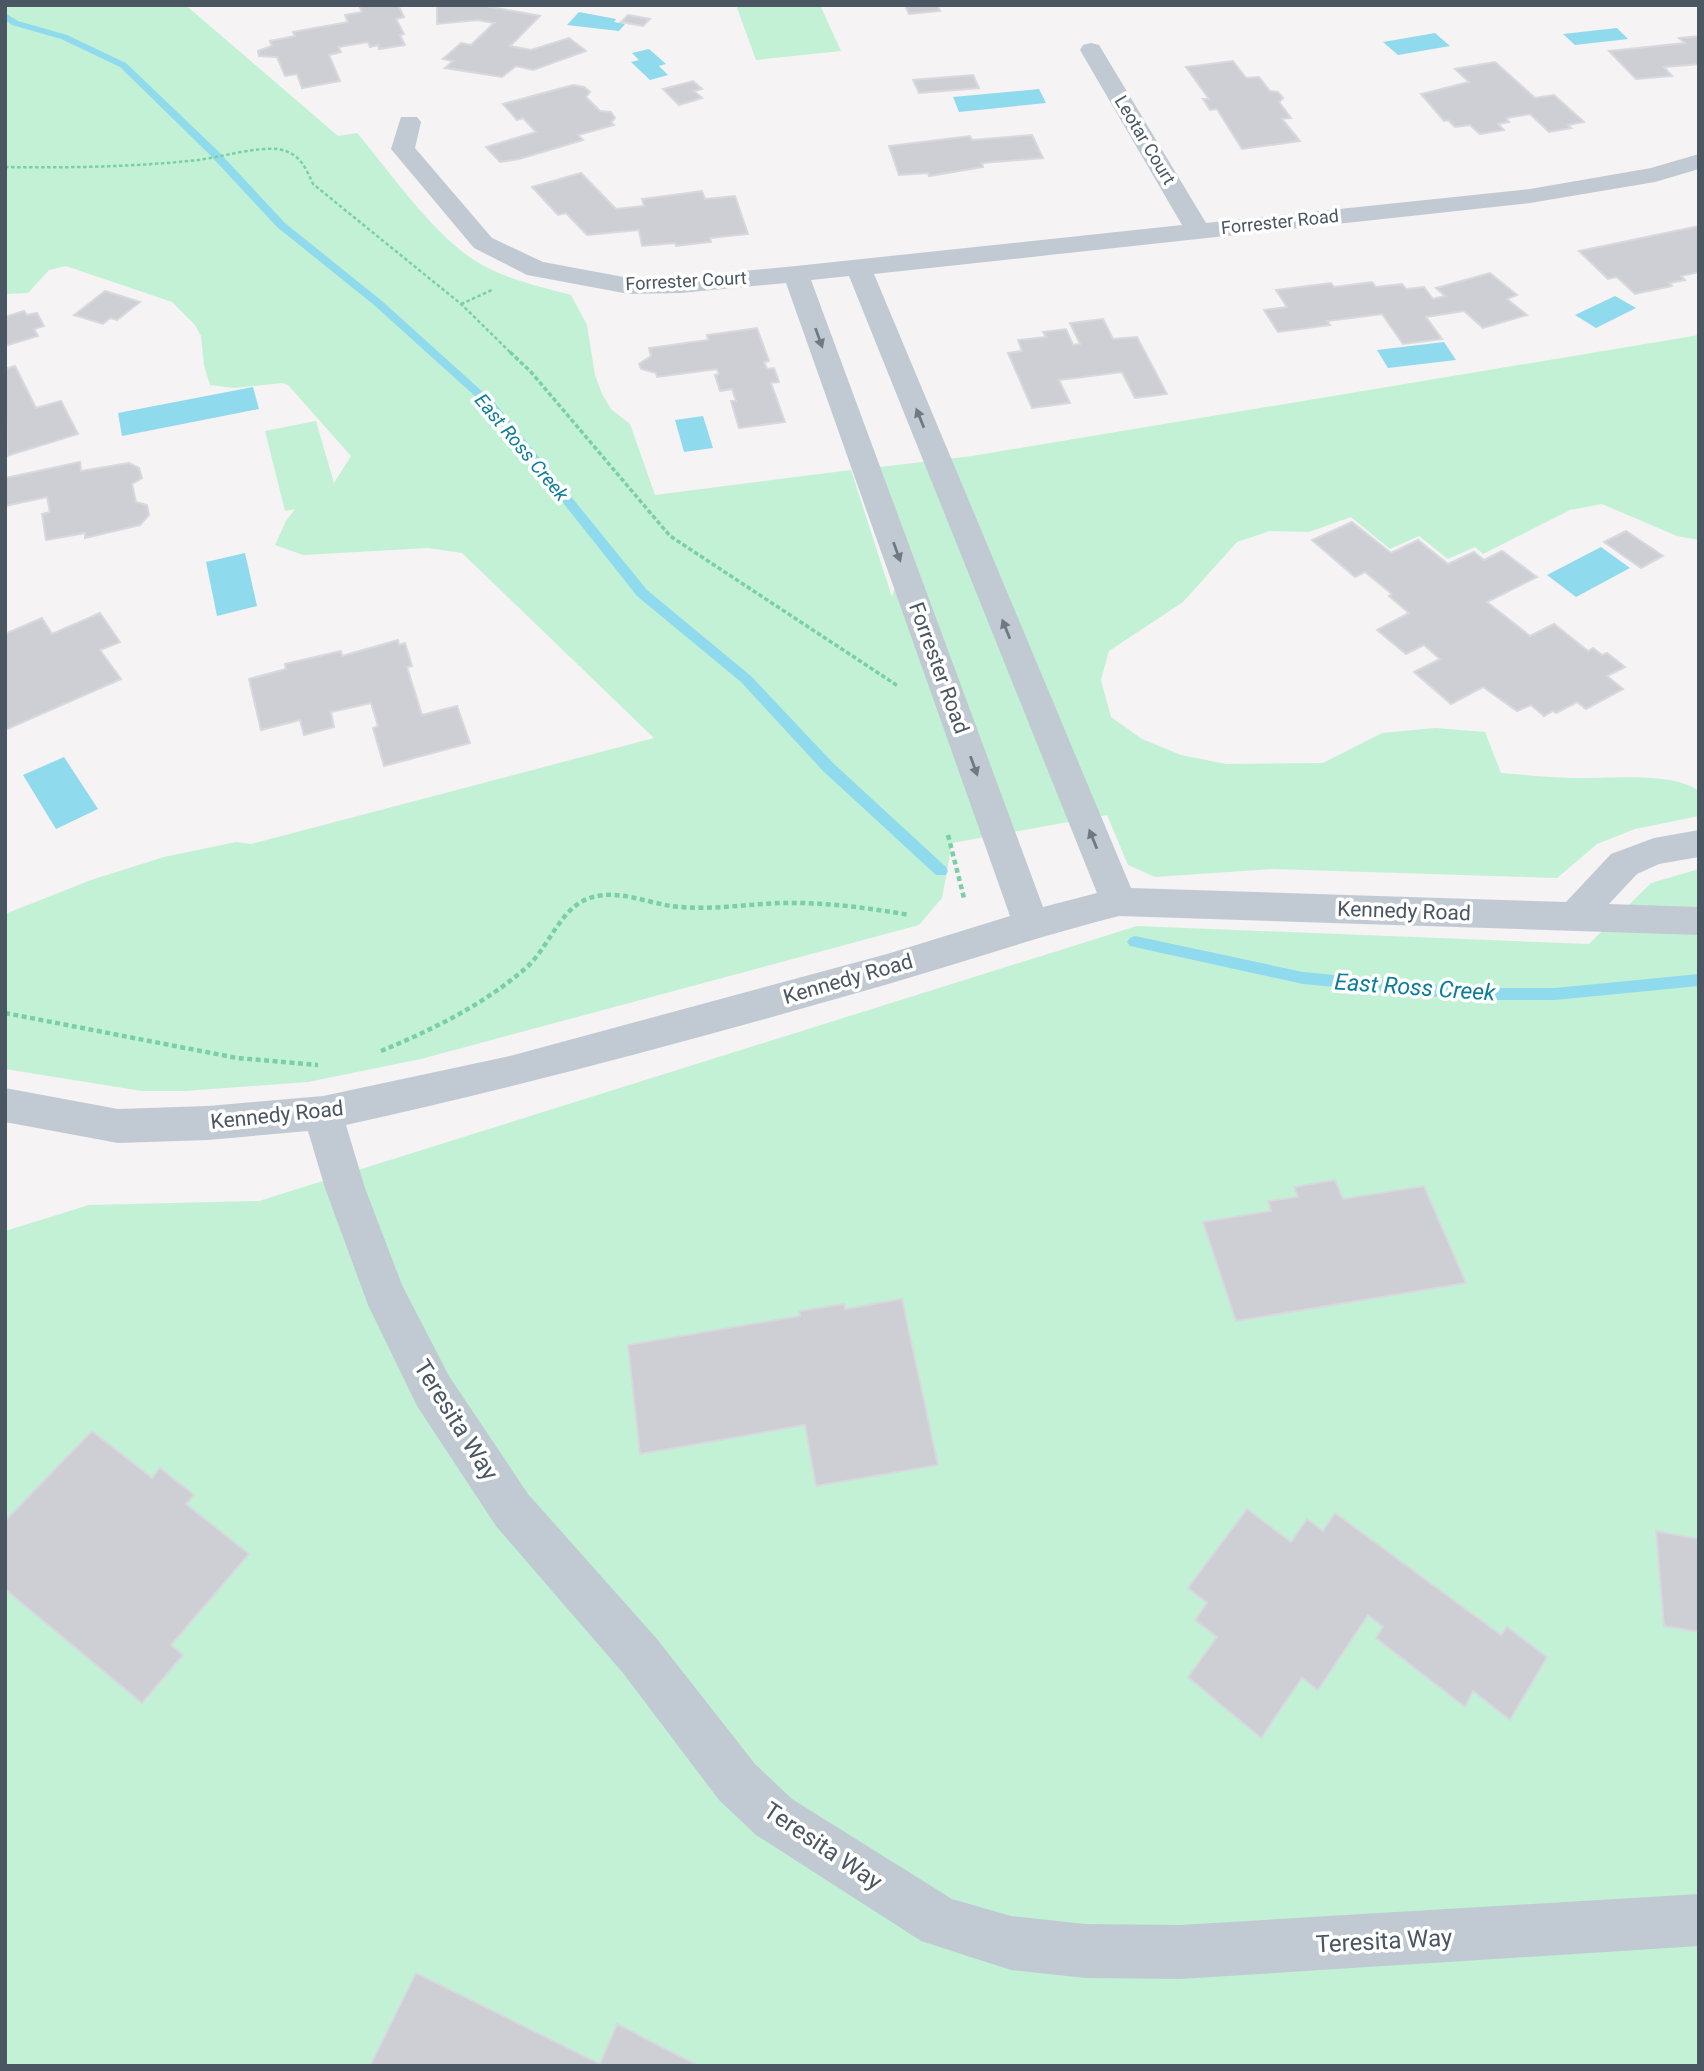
<svg xmlns="http://www.w3.org/2000/svg" width="1704" height="2071" font-family="Roboto,sans-serif">
<style>
.green{fill:#c3f1d5}
.water{fill:#90daee}
.lines{fill:none;stroke-linecap:round;stroke-linejoin:round}
.stream{fill:#90daee;fill-rule:evenodd}
.building{fill:#cdcfd5;stroke:#d7d9de;stroke-width:2}
.path-far2{stroke:#7ad0a6;stroke-width:2.5;stroke-dasharray:3.5 2.5;stroke-linecap:butt}
.path-far1{stroke:#7ad0a6;stroke-width:3.5;stroke-dasharray:4.5 2.5;stroke-linecap:butt}
.path{stroke:#7ad0a6;stroke-width:4.5;stroke-dasharray:5 3.5;stroke-linecap:butt}
.minor{fill:#c1cad2;fill-rule:evenodd}
.oneway{fill:#6e7983}
.labels{text-anchor:middle;stroke-width:7;stroke-linejoin:round;paint-order:stroke}
.far-street-label{font-size:18px;fill:#4a5661;stroke:#fff}
.far-water-label{font-size:19px;font-style:italic;fill:#0c7c9b;stroke:#fff}
.street-label{font-size:21px;fill:#4a5661;stroke:#fff}
.water-label{font-size:23px;font-style:italic;fill:#0c7c9b;stroke:#fff}
.near-street-label{font-size:24px;fill:#4a5661;stroke:#fff}
</style>
<rect width="100%" height="100%" fill="#f5f3f3"/>
<g class="green">
<path d="M5,5H184L189,8L338,136L357,133C391,173 431,232 474,260C503,279 539,286 571,295L587,325L595,375L602,394L611,409L630,424L655,495L851,470L892,597C908,547 897,514 880,467L972,456L1699,335V540L1677,536L1602,504L1570,510L1483,554L1475,547L1448,559L1419,536L1390,549L1351,517L1309,532L1270,531L1237,542L1183,602L1109,651L1101,680L1111,717L1142,739L1181,755L1226,764L1323,763L1382,733L1435,728L1485,732L1501,773C1525,775 1548,777 1571,778C1605,779 1672,771 1699,791V816L1635,829L1597,844L1557,878L1273,869L1155,877L1128,865L1107,815L952,843L942,898L919,925L421,1059L308,1082L184,1091H142L5,1069V914L91,880L164,857L236,842L251,844L654,738L462,553L428,548L303,555L275,545L286,521L295,509L285,511L265,431L316,421L334,483L351,456L288,385L282,383L234,388L210,385L204,365L201,336L195,325L172,302L66,266L49,270L28,293L5,294Z"/>
<polygon points="736,5 820,5 841,51 756,60"/>
<polygon points="1699,869 1699,2066 5,2066 5,1231 89,1205 259,1201 1137,926 1589,944 1651,883"/>
</g>
<g class="water">
<polygon points="579,12 616,19 614,22 625,24 619,31 567,25"/>
<polygon points="1617,28 1628,39 1575,45 1563,34"/>
<polygon points="1435,33 1450,46 1398,55 1383,42"/>
<polygon points="649,49 666,64 659,66 668,75 650,80 631,62 639,60 632,53"/>
<polygon points="1039,89 1046,103 959,112 953,97"/>
<polygon points="1615,296 1636,308 1596,328 1575,315"/>
<polygon points="1444,342 1456,360 1388,368 1377,350"/>
<polygon points="253,387 259,409 122,436 118,413"/>
<polygon points="703,416 713,448 684,452 675,420"/>
<polygon points="1601,547 1630,568 1576,597 1547,575"/>
<polygon points="245,553 257,606 217,616 206,562"/>
<polygon points="64,757 98,809 56,829 23,775"/>
</g>
<g class="lines">
<g class="stream">
<polygon points="5,13 18,21 67,35 126,63 218,151 285,223 382,301 495,403 647,590 751,676 833,763 946,867 948,871 946,875 936,875 823,771 741,682 637,596 487,407 374,305 277,227 210,155 120,67 61,39 12,25 5,20"/>
<polygon points="1135,936 1303,972 1471,988 1555,988 1699,974 1699,986 1555,1000 1471,1000 1303,984 1130,946 1127,942 1130,938"/>
</g>
</g>
<g class="building">
<polygon points="359,5 398,5 404,17 396,19 404,34 400,35 405,45 379,49 378,45 370,47 368,42 338,47 341,52 329,55 340,81 302,88 297,74 285,76 277,57 259,56 258,51 272,46 270,41 295,36 293,32 348,22 345,15 362,12"/>
<polygon points="480,5 540,16 510,46 531,50 569,38 586,51 533,70 516,66 502,77 445,68 453,61 443,59 461,43 471,45 494,23 478,20 437,24 437,6"/>
<polygon points="905,5 937,5 940,11 909,14"/>
<polygon points="628,15 650,19 643,26 621,22"/>
<polygon points="1699,36 1699,64 1664,67 1672,76 1636,79 1609,51 1685,43 1679,38"/>
<polygon points="1233,61 1246,78 1259,77 1270,91 1278,92 1283,98 1279,102 1291,118 1282,119 1300,141 1242,149 1217,109 1210,110 1203,99 1209,99 1186,67"/>
<polygon points="1495,62 1535,98 1554,95 1584,122 1568,125 1571,128 1549,132 1530,114 1506,118 1509,122 1498,124 1504,130 1480,134 1470,125 1455,127 1448,120 1444,121 1421,94 1469,82 1455,69"/>
<polygon points="973,75 979,88 919,93 913,80"/>
<polygon points="693,81 702,89 694,91 702,98 679,105 663,89"/>
<polygon points="573,85 584,87 590,92 586,97 600,111 611,112 615,118 611,122 614,125 578,135 583,140 519,159 500,162 486,147 536,132 523,118 517,120 503,104"/>
<polygon points="1032,135 1043,158 982,163 983,167 929,176 928,173 899,175 889,146 970,136 972,140"/>
<polygon points="581,173 616,209 644,206 642,199 702,191 705,199 735,196 748,234 710,238 711,242 676,246 675,243 642,246 639,230 587,235 566,213 558,215 532,187"/>
<polygon points="1699,226 1699,272 1681,276 1685,280 1669,283 1672,286 1635,294 1617,277 1608,279 1579,251"/>
<polygon points="1490,273 1517,295 1507,299 1527,315 1483,328 1464,311 1426,317 1442,339 1403,344 1382,314 1327,321 1330,325 1278,332 1264,310 1287,307 1276,290 1331,283 1334,287 1372,282 1376,287 1402,284 1406,289 1424,287 1433,299 1445,296 1436,288"/>
<polygon points="105,291 140,302 117,320 110,318 103,324 74,315"/>
<polygon points="24,311 27,315 37,313 44,326 34,329 38,336 5,346 5,317"/>
<polygon points="1103,319 1113,339 1137,337 1167,394 1135,398 1122,372 1059,380 1070,403 1032,408 1008,353 1022,351 1018,340 1046,337 1043,332 1066,329 1073,345 1080,344 1070,323"/>
<polygon points="757,328 769,361 764,362 767,369 774,368 779,382 771,383 785,422 739,428 731,401 736,401 732,389 720,391 715,375 719,374 717,369 657,377 656,373 641,369 639,364 651,356 649,348 708,340 707,335"/>
<polygon points="15,366 36,408 61,401 78,434 7,456 5,369"/>
<polygon points="80,462 81,471 129,463 139,468 142,478 132,484 136,502 147,505 149,515 140,525 85,538 85,533 46,540 42,514 50,512 47,497 5,506 5,478"/>
<polygon points="1352,522 1391,553 1418,540 1448,564 1474,552 1484,560 1502,551 1537,577 1487,602 1530,636 1554,624 1588,651 1593,648 1602,655 1607,653 1625,667 1607,676 1623,689 1586,709 1577,702 1556,713 1553,711 1544,716 1531,705 1517,711 1483,687 1451,704 1414,672 1440,659 1424,645 1406,654 1377,630 1409,613 1389,596 1392,594 1365,572 1355,577 1312,540"/>
<polygon points="1626,531 1663,556 1641,568 1604,542"/>
<polygon points="100,613 120,642 100,650 121,679 5,730 5,634 42,618 52,634"/>
<polygon points="398,640 399,645 405,643 412,666 407,667 422,715 457,706 470,743 384,766 373,728 378,726 371,703 331,712 334,727 304,735 300,720 261,730 249,679 286,669 285,664 341,651 342,656"/>
<polygon points="1335,1180 1343,1199 1424,1186 1466,1283 1236,1321 1203,1222 1271,1211 1268,1201 1298,1197 1294,1187"/>
<polygon points="902,1299 938,1465 816,1486 805,1425 640,1454 628,1345 800,1316 799,1311 844,1304 845,1309"/>
<polygon points="92,1431 152,1478 160,1468 194,1495 186,1504 249,1554 171,1645 183,1655 142,1703 5,1589 5,1521"/>
<polygon points="1247,1509 1291,1542 1307,1519 1323,1531 1335,1513 1501,1635 1507,1627 1547,1657 1510,1720 1473,1691 1465,1707 1376,1638 1383,1627 1368,1615 1318,1690 1302,1678 1261,1738 1188,1677 1217,1637 1195,1620 1207,1603 1188,1588"/>
<polygon points="1656,1531 1699,1539 1699,1632 1664,1626"/>
<polygon points="416,1973 600,2064 617,2024 699,2066 370,2066"/>
</g>
<g class="lines">
<g class="path-far2">
<path d="M5,167C70,168 133,167 198,160C221,157 255,147 277,149C299,152 305,166 313,184L461,304L512,354"/>
<polyline points="461,304 492,290"/>
</g>
<polyline class="path-far1" points="510,352 531,372 670,536 898,686"/>
<g class="path">
<polyline points="948,835 964,898 962,900"/>
<polyline points="5,1013 237,1058 318,1065"/>
<path d="M381,1051C432,1030 487,1003 528,966C549,946 560,910 587,899C614,888 645,902 671,906C709,911 745,904 783,903C825,902 868,908 910,915"/>
</g>
<path class="minor" d="M1091,43L1099,45L1102,50L1206,223L1530,189L1651,168L1699,154V169L1655,182L1530,203L874,274L1131,888L1566,902L1611,854L1654,838L1699,830V857L1659,864L1637,874L1609,904L1699,907V935L1119,916C1040,936 963,962 885,985C707,1036 528,1085 346,1125L365,1188L402,1285L449,1376L528,1494L657,1639L755,1764L792,1799L952,1899L1011,1916L1085,1924L1180,1925L1699,1894V1946L1180,1979L1085,1978L1011,1970L921,1941L756,1835L719,1800L623,1673L496,1526L417,1406L368,1305L325,1188L308,1131L208,1140L118,1143L5,1122V1088L118,1109L208,1106L323,1096L510,1056L887,954L1010,916L786,283L681,293L629,294L527,275L474,248L391,149L401,117H417L421,122L415,148L492,238L543,262L629,278L681,277L796,266L1182,225L1080,50L1083,45ZM849,276L1097,893L1043,907L811,280Z"/>
</g>
<defs><path id="oneway-solid" d="M-6-.8H1V-3.2L6.5 0L1 3.2V.8H-6Z" transform="scale(1.75)"/></defs>
<g class="oneway">
<use href="#oneway-solid" transform="translate(819 338) rotate(70)"/>
<use href="#oneway-solid" transform="translate(920 418) rotate(-112)"/>
<use href="#oneway-solid" transform="translate(897 552) rotate(70)"/>
<use href="#oneway-solid" transform="translate(1006 629) rotate(-112)"/>
<use href="#oneway-solid" transform="translate(974 766) rotate(70)"/>
<use href="#oneway-solid" transform="translate(1093 839) rotate(-112)"/>
</g>
<g class="labels">
<g class="far-street-label">
<text transform="translate(1145 140) rotate(59)" y="6">Leotar Court</text>
<text transform="translate(1280 222) rotate(-6)" y="6">Forrester Road</text>
<text transform="translate(686 281) rotate(-3)" y="6">Forrester Court</text>
</g>
<g class="far-water-label">
<text transform="translate(522 447) rotate(50)" y="7">East Ross Creek</text>
</g>
<g class="street-label">
<text transform="translate(939 668) rotate(70)" y="7">Forrester Road</text>
<text transform="translate(1404 911) rotate(2)" y="7">Kennedy Road</text>
<text transform="translate(848 979) rotate(-16)" y="7">Kennedy Road</text>
<text transform="translate(277 1115) rotate(-6)" y="7">Kennedy Road</text>
</g>
<g class="water-label">
<text transform="translate(1415 987) rotate(4)" y="8">East Ross Creek</text>
</g>
<g class="near-street-label">
<text transform="translate(456 1420) rotate(58)" y="8">Teresita Way</text>
<text transform="translate(823 1846) rotate(34)" y="8">Teresita Way</text>
<text transform="translate(1384 1941) rotate(-3)" y="8">Teresita Way</text>
</g>
</g>
<rect width="1704" height="2071" fill="none" stroke="#4a5661" stroke-width="14"/>
</svg>
